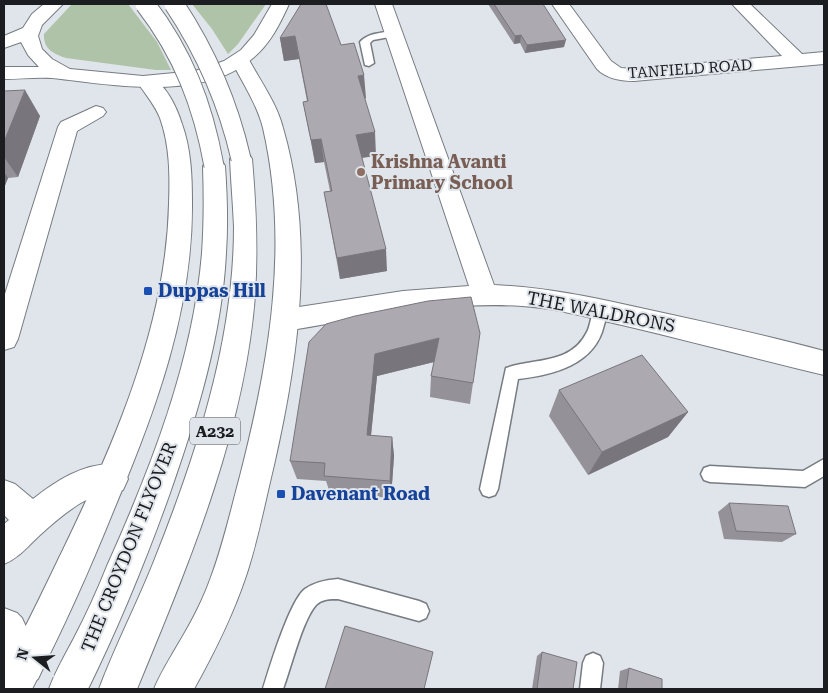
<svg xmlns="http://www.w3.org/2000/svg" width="828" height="693" font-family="'Roboto Serif',serif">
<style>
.green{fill:#aec3a7}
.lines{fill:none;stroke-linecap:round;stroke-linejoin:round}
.lane-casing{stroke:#767c81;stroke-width:3}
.street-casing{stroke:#767c81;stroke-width:2}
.primary-casing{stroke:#767c81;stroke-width:2}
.highway-casing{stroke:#767c81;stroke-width:2}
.lane{fill:#fff;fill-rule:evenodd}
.street{fill:#fff;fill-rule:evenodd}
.primary{fill:#fff;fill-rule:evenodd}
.highway{fill:#fff;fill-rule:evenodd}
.highway-bridge-casing{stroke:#767c81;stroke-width:21;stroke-linecap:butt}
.highway-bridge{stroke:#fff;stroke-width:19}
.wall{fill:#949198}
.shaded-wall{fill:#78767c}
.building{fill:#aca9b1;stroke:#78767c}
.education-dot{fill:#8d6e63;stroke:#dfe5eb;stroke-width:2}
.transit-dot{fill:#1a4fb4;stroke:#dfe5eb;stroke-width:2}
.labels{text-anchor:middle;stroke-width:4;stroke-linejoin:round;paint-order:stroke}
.far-street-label{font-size:15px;fill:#1b1d20;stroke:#dfe5eb}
.shield{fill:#dfe5eb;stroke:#56595d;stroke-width:1}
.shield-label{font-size:16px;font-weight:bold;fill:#1b1d20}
.education-label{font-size:18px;font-weight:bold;fill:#785e54;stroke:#dfe5eb;text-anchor:start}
.transit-label{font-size:18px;font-weight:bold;fill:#164399;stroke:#dfe5eb;text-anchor:start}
.street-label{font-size:18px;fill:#1b1d20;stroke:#dfe5eb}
</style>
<rect width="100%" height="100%" fill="#dfe5eb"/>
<g class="green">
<path d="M72,4H128L157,42L171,70H156L66,58C54,54 43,49 44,34Z"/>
<polygon points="192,4 266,4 238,44 228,54 212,29"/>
</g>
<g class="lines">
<defs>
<g id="lane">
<path d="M392,31L395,32V36L373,40L370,43L374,63L369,66L365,65L360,42C368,33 381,33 392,31Z"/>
<path d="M600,304L605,306C608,312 606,318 604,325C595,365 553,375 518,379L498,489L495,495L489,497L483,495L480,489L506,368C534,358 571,365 587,332C591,324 591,314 595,306Z"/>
<polygon points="824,459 824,476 805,487 710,482 704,480 701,474 704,468 710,466 803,471"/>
<path d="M338,579L419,601L426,604L429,611L426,618L419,621L338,599C330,599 322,599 316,605C302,621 291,668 283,689H263C269,669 290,600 305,589C315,582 326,580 338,579Z"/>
<polygon points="593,653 600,656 603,663 600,689 580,689 583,663 586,656"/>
</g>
<g id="street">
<path d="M375,4H392L494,285C546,287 595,298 645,309C705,322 765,335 824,351V375C757,359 690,341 622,325C589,318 556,308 522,306C443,301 364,318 286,331L277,328L273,320L277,312L286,309L403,291L469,286Z"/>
<path d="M552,4H569L611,61L621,68L634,69L782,56L732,4H750L802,54L824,52V64L634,81C621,81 607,79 597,69Z"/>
<polygon points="96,106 103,108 106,112 103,116 77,131 18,339 14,347 4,350 4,297 58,127 61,122"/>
<path d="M112,464L123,468L128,479L123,490C107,496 95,494 79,504C65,513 52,524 40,535C28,546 19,558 4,564V524L9,520L4,515V480L15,484L33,499C56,481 82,464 112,464Z"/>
<polygon points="4,608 17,613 22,618 44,666 38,679 25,685 12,679 4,661"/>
</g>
<path id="primary" d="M44,4H63L42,25L38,36L42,49L52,59L70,69L143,76L195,71L224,61L241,50L254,35L272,4H289C280,24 270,44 253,58C207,100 117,86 61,79C43,76 22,79 4,79V67H39L28,55L21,42L4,48V36L23,28L32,14Z"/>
<g id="highway">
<path d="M240,54L247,56L249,60C261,82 277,104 283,128C315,238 299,356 274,465C265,502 258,540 246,576C233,615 214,653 194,689H154C160,674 169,660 177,646C189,626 200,606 208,585C222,550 230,513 240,476C269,363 290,245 263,128C257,104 242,82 231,60L233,56Z"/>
<path d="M148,77C165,81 177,108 182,124C191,149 192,176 192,202C193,309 156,410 115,507C90,569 63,630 32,689H4C4,682 2,673 4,667C6,657 15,646 20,637C33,612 45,587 57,562C111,451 166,330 169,204C170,175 170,146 160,118C155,105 146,95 138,83L141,79Z"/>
<path d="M241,152L249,154L252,159C256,205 258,249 255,295C245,431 188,565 137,689H99C115,646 137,604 154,561C196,456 234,341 234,227C233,204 231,182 230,159L233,154Z"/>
<path d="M214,159L222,161L225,166C227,195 228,224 226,253C222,335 197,416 170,493C146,560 119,626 88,689H49C55,672 65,655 74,638C86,615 97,591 107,566C151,468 193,361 202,253C204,224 204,195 203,166L206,161Z"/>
</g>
</defs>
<use href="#lane" class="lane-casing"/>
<use href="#street" class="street-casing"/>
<use href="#primary" class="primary-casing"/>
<use href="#highway" class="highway-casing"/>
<use href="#lane" class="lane"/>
<use href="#street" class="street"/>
<use href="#primary" class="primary"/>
<use href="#highway" class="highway"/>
<defs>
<g id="highway-bridge">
<path d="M145,4C183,53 203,105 214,166"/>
<path d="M174,4C206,52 228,102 241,159"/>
</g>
</defs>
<use href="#highway-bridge" class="highway-bridge-casing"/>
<use href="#highway-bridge" class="highway-bridge"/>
</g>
<g class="wall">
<polygon points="488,4 543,4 564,47 525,53 520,43 514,44"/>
<polygon points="280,38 341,45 366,98 365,99 376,156 362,158 387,271 340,279 324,192 330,191 324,162 315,163 303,102 307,101 299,59 284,61"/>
<polygon points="4,91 40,116 18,177 8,178 4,188"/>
<polygon points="355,316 473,383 470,404 430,397 431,376 434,362 377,376 371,436 392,437 394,456 391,498 330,493 326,481 297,479 290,461"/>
<polygon points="559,390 688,412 668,437 588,475 549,416"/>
<polygon points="729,503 796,534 782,542 724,539 718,512"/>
<polygon points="542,652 573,689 532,689 537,656"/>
<polygon points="629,668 662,689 618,689 620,671"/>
</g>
<g class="shaded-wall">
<polygon points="521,35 520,43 514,44 515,36"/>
<polygon points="295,36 299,59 284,61 280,38"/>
<polygon points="566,40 564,47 525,53 527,45"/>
<polygon points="364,75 366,98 360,99 358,76"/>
<polygon points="25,90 40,116 18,177 4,157 4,142"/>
<polygon points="375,132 376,156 358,158 356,135"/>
<polygon points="321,139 324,162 315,163 311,140"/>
<polygon points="4,172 8,178 4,188"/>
<polygon points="386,249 387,271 340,279 337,258"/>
<polygon points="439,338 438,361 377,376 369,454 367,435 375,354"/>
<polygon points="688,412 668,437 588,475 602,452"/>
<polygon points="392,437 394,456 391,498 390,481"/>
</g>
<g class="building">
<polygon points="301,4 326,4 341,45 354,43 364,75 358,76 375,132 356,135 386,249 337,258 324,192 332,191 321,139 311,140 303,102 308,101 295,36 280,38"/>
<polygon points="494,4 543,4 566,40 527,45 521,35 515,36"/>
<polygon points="25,90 4,142 4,91"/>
<polygon points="471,297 480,333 473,383 431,376 439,338 375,354 367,435 392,437 390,481 324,476 325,463 290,461 309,342 326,324 355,316 428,301"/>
<polygon points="642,355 688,412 602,452 559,390"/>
<polygon points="729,503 788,506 796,534 736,531"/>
<polygon points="345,626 433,652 424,689 325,689"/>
<polygon points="542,652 577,662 573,689 537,689"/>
<polygon points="629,668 662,679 662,689 626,689"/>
</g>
<circle class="education-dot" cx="361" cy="172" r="5"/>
<g class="transit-dot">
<rect x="143" y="286" width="10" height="10" rx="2.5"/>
<rect x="276" y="489" width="10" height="10" rx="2.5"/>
</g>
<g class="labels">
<g class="far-street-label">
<text transform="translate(690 69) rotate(-4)" y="5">TANFIELD ROAD</text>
</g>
<rect class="shield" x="190" y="417.5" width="50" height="27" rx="4"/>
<g class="shield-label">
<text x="215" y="437">A232</text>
</g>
<g class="education-label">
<text x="371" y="168">Krishna Avanti<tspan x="371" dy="21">Primary School</tspan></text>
</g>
<g class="transit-label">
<text x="158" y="297">Duppas Hill</text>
<text x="291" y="500">Davenant Road</text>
</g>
<g class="street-label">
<text transform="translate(601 312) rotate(11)" y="6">THE WALDRONS</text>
<text transform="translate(129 547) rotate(-68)" y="6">THE CROYDON FLYOVER</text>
</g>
</g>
<rect width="828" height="693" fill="none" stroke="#1b1d20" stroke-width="10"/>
<g transform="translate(35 658) rotate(287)" stroke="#dfe5eb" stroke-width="4" paint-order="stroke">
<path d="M0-4L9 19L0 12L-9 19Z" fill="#1b1d20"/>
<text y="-8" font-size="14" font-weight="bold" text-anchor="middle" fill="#1b1d20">N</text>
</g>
</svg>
